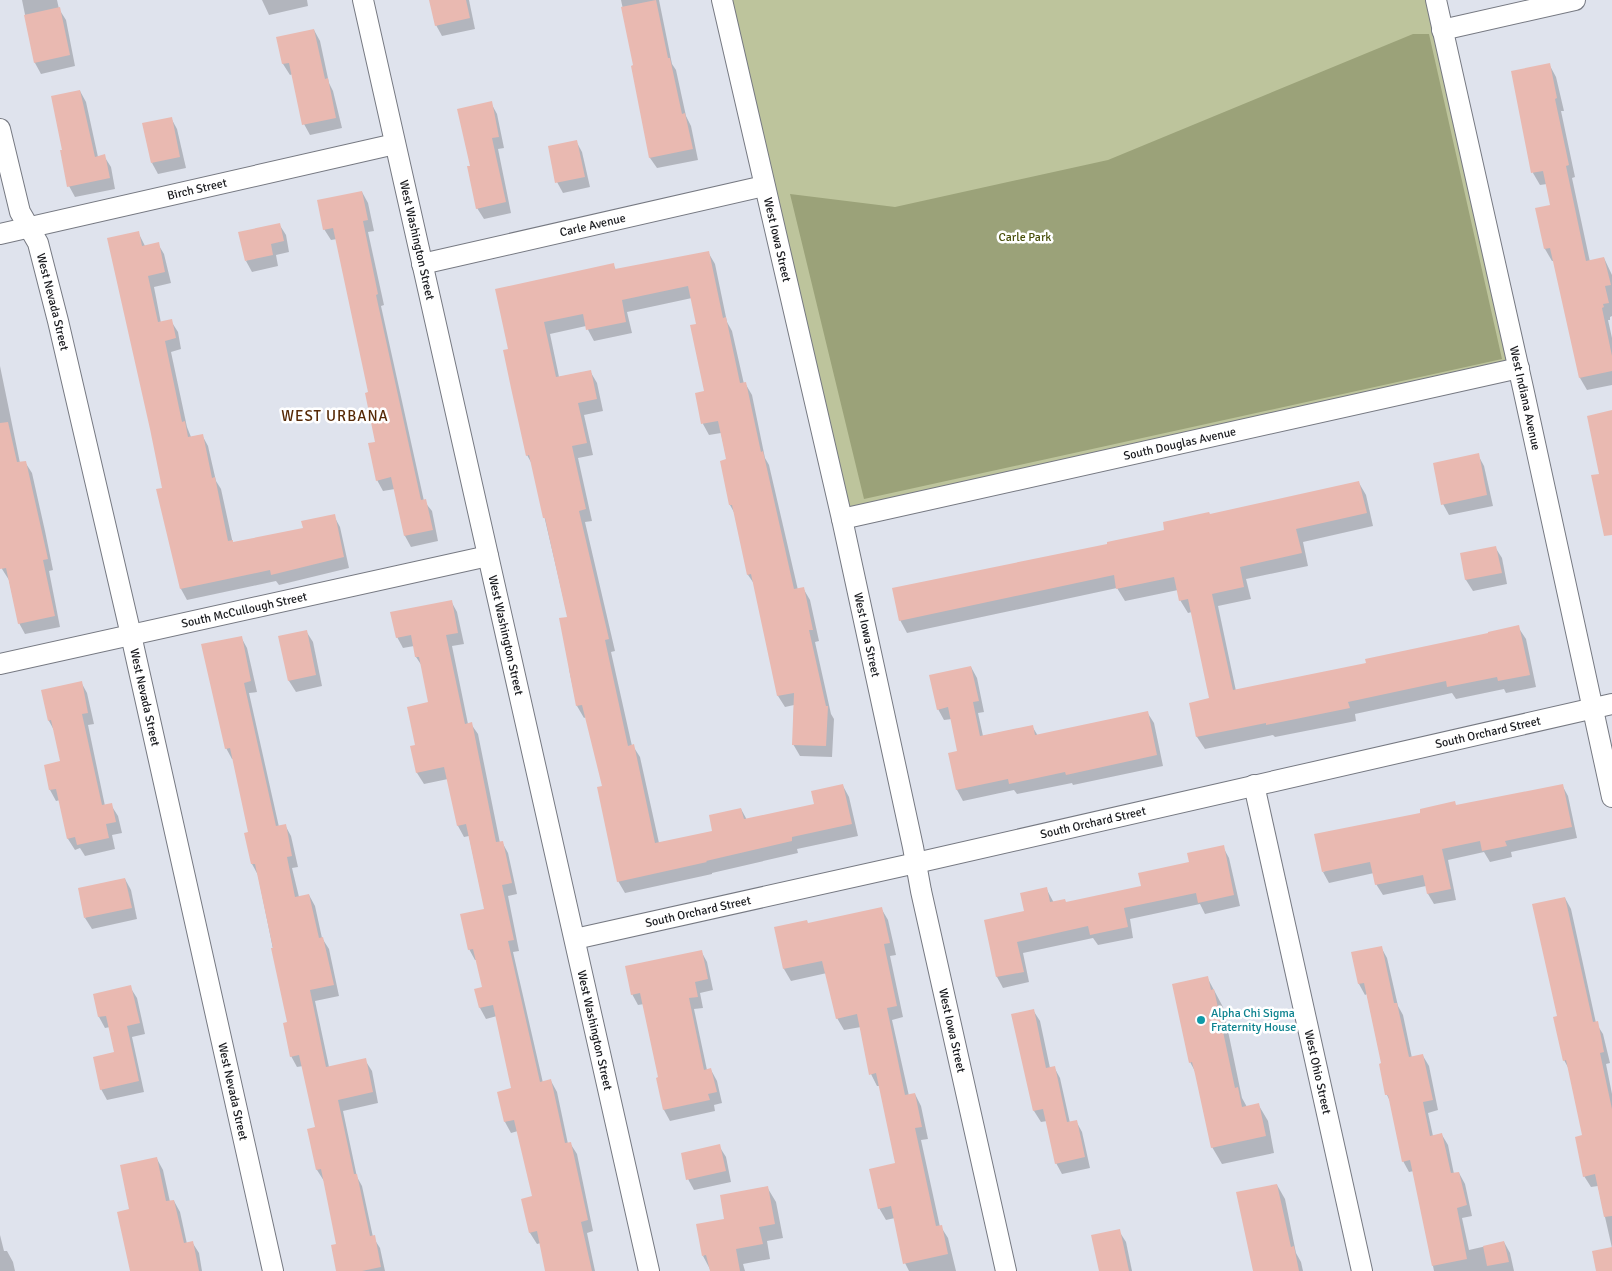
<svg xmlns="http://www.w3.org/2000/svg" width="1612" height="1271" font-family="Signika,sans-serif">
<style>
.green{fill:#bdc49c}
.forest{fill:#9ba279}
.shadow{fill:#0003}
.building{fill:#e9b9b1}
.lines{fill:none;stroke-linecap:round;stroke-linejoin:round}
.street-casing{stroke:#767982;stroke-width:22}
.street{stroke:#fff;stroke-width:20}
.culture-dot{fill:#0f9aa8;stroke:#fff;stroke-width:2}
.labels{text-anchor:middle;stroke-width:5;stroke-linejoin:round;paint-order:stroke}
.street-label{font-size:12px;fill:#191a1e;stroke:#fff}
.park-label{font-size:12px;fill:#484f0a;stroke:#fff}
.culture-label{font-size:12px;fill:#0d838f;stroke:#fff;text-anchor:start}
.quarter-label{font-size:15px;letter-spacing:1px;fill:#562906;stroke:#fff}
</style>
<rect width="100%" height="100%" fill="#dfe3ed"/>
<polygon class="green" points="731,0 1437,0 1519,368 842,519"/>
<polygon class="forest" points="1413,34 1429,34 1502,359 864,499 790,194 895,207 1108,160"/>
<g class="shadow">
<polygon points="22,0 57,0 59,9 66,20 75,66 41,74 35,63"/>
<polygon points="262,0 307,0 308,6 269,15"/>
<polygon points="431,0 469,0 475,29 442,36 436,25"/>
<polygon points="621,0 659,0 672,64 676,70 686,116 691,126 698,160 657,168 650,158 635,66"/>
<polygon points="314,30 320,41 329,83 333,91 342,128 310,135 304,124 293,74 290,75 283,64 277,38"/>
<polygon points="1549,64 1556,77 1564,111 1561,111 1575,177 1572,178 1590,262 1604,258 1612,275 1612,316 1610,317 1610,320 1608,320 1612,338 1612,385 1587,390 1580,378 1554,261 1552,261 1545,249 1552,206 1547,184 1540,185 1533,173"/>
<polygon points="80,91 86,102 98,157 104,156 111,167 115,189 75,197 69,186 64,151"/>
<polygon points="491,103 497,114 504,148 498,149 511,213 484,219 477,208 471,166"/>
<polygon points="171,118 177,129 186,168 158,174 152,163"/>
<polygon points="576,141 582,152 590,187 563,193 557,182"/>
<polygon points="362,192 368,203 374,231 368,232 384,305 381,306 424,501 432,511 438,541 411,547 405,536 395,489 383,491 377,480 377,443 369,393 337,239 331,240 324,229"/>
<polygon points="279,224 286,235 289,252 276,255 278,266 252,272 246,261"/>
<polygon points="138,232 145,246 158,244 164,254 171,283 154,287 161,323 171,321 178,332 181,349 171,352 187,427 191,437 202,435 208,446 216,481 221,489 233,544 304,529 334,516 340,527 349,568 279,585 276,581 187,600 181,589 164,489"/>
<polygon points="708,252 715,264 727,322 732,331 744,384 745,383 752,395 765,458 769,465 798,590 803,588 810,600 819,641 815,642 831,714 834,719 832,757 800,756 793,744 794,705 785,707 778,696 755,585 748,575 735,514 730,505 721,462 727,460 721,433 709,435 703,424 706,392 698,325 692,298 627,312 632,333 594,341 586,326 550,334 559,377 590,371 597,383 603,411 584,415 593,455 578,458 592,521 585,522 615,651 611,652 632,746 633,746 640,757 659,843 714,832 741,809 747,820 815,805 843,786 849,797 858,836 797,849 798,853 712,873 712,874 625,893 618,881 603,787 586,717 584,718 577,706 569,669 568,618 532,464 527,455 509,350 613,264 616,270"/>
<polygon points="0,366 20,463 25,462 32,473 45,531 53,570 49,571 60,627 25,634 19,623 9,580 2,569 0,559"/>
<polygon points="1478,455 1484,466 1493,506 1449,515 1443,504"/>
<polygon points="1359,483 1366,495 1373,526 1303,542 1308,566 1246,579 1251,599 1218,606 1236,691 1367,664 1518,627 1526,639 1536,687 1506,693 1504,689 1456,699 1452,693 1355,714 1356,721 1275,737 1273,735 1205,749 1197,737 1190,704 1211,699 1192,612 1188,613 1180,600 1178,590 1125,601 1117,588 907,633 900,620 1108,545 1166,531 1210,515"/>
<polygon points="1495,547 1502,558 1507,584 1473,591 1466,580 1461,554"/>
<polygon points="451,601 457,612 464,644 452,646 468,724 471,724 478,734 500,843 502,842 508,853 517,894 508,896 519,951 513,952 543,1083 551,1081 557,1092 568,1144 570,1143 577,1154 593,1231 587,1233 595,1271 547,1271 541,1243 537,1244 530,1233 522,1200 533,1197 518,1131 511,1133 505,1122 513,1089 497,1016 486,1019 480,1008 476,990 484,988 477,960 475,960 469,949 485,910 469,836 464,837 458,826 448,779 424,784 417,773 412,747 417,746 430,703 422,666 416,657 414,646 403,648 397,637"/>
<polygon points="306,631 313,642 322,686 296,692 289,681 280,637"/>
<polygon points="241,637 247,648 257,692 249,693 279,827 285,825 291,836 298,867 292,868 299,897 309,895 315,906 322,938 329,949 339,996 315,1001 329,1067 365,1060 372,1071 378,1103 343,1111 357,1177 362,1186 373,1237 380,1248 385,1271 338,1271 338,1244 324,1181 317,1170 308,1130 316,1128 303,1066 297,1067 291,1056 288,1023 258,875 252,864 250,833 234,759 232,759 226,748"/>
<polygon points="971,667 977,678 984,712 978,713 983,736 1032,726 1038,736 1147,712 1154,723 1163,766 1073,785 1072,783 1017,794 1014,790 963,801 957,790 949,754 959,752 952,719 944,720 938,709"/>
<polygon points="81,682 87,693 94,724 88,725 105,806 111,805 118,816 122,833 112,835 115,849 85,856 80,848 75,850 68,839 60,800 56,801 50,790 62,762 55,732 49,721 42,691"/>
<polygon points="1562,785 1568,796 1577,838 1511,852 1512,857 1490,862 1484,852 1448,860 1456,900 1434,904 1428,894 1426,886 1383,895 1376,884 1374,873 1329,883 1323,872 1456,807"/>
<polygon points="1223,847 1229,858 1240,906 1205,914 1200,904 1130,919 1133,938 1098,945 1093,938 1023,953 1029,982 1003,988 997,977 985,921 1026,912 1046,888 1054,903 1066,903 1142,887"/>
<polygon points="125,879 131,890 137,919 92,929 85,918"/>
<polygon points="1565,898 1571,909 1596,1023 1603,1034 1610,1063 1606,1064 1612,1094 1612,1271 1597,1271 1612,1248 1598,1186 1591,1187 1584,1176 1584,1136 1570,1071 1564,1060 1559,1017"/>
<polygon points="881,908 888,920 896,955 890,956 903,1017 892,1020 909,1096 915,1094 921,1106 928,1139 921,1140 940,1227 941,1227 948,1238 956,1271 909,1271 905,1263 895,1218 886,1220 879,1208 896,1164 880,1086 877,1086 871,1074 861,1027 844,1030 837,1018 827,973 791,981 784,969 775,928 808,925"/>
<polygon points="1381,947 1387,958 1398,1006 1403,1015 1412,1058 1423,1056 1429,1066 1438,1110 1428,1113 1433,1136 1442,1135 1448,1145 1454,1174 1459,1173 1465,1184 1472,1216 1462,1218 1469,1250 1504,1242 1510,1253 1514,1271 1434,1271 1414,1171 1409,1172 1403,1161 1390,1101 1387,1095 1382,1064 1367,994 1365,995 1359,984 1352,953"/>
<polygon points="701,951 707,962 713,990 700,993 703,1008 694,1009 707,1070 711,1070 717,1081 722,1103 714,1105 715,1111 670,1121 664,1110 660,1078 644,1004 638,1005 632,994"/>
<polygon points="1207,977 1223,1007 1242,1098 1247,1107 1258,1104 1268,1121 1274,1153 1222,1164 1212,1147 1196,1073 1190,1062"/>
<polygon points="130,987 137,998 145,1034 132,1037 144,1092 107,1100 101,1089 115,1053 110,1027 105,1028 99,1017 94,995"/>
<polygon points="1033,1010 1040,1021 1050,1068 1054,1067 1060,1078 1070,1123 1076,1121 1082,1132 1090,1168 1062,1174 1056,1163 1047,1121 1041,1122 1034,1111 1012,1015"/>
<polygon points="719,1146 726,1157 731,1182 694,1190 688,1179"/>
<polygon points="157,1159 163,1170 170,1202 174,1201 180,1212 187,1244 192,1242 199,1253 202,1271 137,1271 131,1210"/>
<polygon points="1277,1185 1285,1199 1296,1253 1301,1262 1303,1271 1252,1271 1254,1271"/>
<polygon points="767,1187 776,1202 783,1238 767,1241 770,1259 743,1264 745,1271 711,1271 703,1256 726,1220"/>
<polygon points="1119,1231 1126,1242 1132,1271 1100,1271"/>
<polygon points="0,1235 4,1251 7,1251 13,1262 15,1271 0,1271"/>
</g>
<g class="building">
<polygon points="429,0 466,0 470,18 435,26"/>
<polygon points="656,0 668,58 670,58 682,114 685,113 693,149 649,158 631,66 633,65 621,7"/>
<polygon points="60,7 70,55 34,63 24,15"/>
<polygon points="314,29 325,79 328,78 336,118 302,125 289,63 282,64 276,37"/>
<polygon points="1550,63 1557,98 1555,99 1569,165 1566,166 1586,261 1604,257 1611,285 1605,286 1609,303 1603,304 1604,307 1602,308 1612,356 1612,371 1579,378 1550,248 1544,249 1535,208 1550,205 1543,171 1531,173 1511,71"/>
<polygon points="80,90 95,157 105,154 110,178 67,187 60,150 62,150 51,96"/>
<polygon points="492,101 499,137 492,138 506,202 476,209 467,166 470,166 457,109"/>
<polygon points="172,117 180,157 151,163 142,123"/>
<polygon points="577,140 585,177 555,183 548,146"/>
<polygon points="362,191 368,220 363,221 378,294 376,295 421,500 426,499 433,530 404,536 391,477 376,481 368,443 375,442 365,393 368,392 333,228 323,230 317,200"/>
<polygon points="280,223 284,241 271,244 273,255 245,261 238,232"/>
<polygon points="139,231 142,246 159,242 165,272 148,276 158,322 172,319 176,338 165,341 182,422 185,421 188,437 203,434 212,478 215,477 228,541 233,540 233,542 303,528 301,521 335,514 344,557 271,575 270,570 180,589 156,489 162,488 150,429 107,238"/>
<polygon points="709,251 723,318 726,317 740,383 746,382 761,452 763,451 794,589 804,587 813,630 809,630 826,706 828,706 826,746 792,745 794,693 777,696 751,574 747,575 732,505 729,505 720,461 726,459 718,421 701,424 695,393 704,391 690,325 696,324 688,286 622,300 626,322 586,330 583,314 544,322 556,377 591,370 597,399 578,403 587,443 572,446 586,509 579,511 609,639 605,640 628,746 634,744 655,843 712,831 709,815 741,808 744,819 814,804 811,791 843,784 852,824 792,837 792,841 706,861 707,862 617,882 597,787 602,786 582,705 576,706 559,618 567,617 545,518 543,518 529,455 526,456 511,388 503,350 508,349 495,289 614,263 615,269"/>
<polygon points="1612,410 1612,535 1604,536 1591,475 1599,474 1587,416"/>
<polygon points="8,422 17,462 26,461 48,559 43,560 55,616 18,624 6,568 0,569 0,423"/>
<polygon points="1479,453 1487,495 1441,505 1433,463"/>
<polygon points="1359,481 1367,513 1296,529 1302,553 1240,567 1244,587 1212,594 1233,690 1366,663 1365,659 1488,633 1488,632 1519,625 1530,675 1498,681 1497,677 1447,687 1446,681 1348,702 1350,708 1266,725 1266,723 1196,737 1189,703 1209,698 1188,599 1179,601 1174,577 1116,589 1114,575 899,621 892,588 1107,544 1107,542 1164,530 1163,522 1209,512 1210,514"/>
<polygon points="1496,546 1502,573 1465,580 1460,553"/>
<polygon points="452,600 458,633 446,635 465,724 472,722 496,842 503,841 512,883 502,885 514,940 508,941 540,1082 551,1079 565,1143 571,1142 588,1220 581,1222 592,1271 545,1271 537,1231 529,1233 521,1199 532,1196 514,1120 504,1122 497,1092 511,1088 493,1005 479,1008 474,989 482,987 473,949 468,950 460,914 484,909 466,824 457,826 444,767 416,773 410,746 415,745 407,707 428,702 419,657 415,657 411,635 396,638 390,612"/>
<polygon points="307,630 316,675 288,681 278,636"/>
<polygon points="242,636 251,681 244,683 276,826 286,824 292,856 287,857 295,897 309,894 319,938 323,937 334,985 310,990 326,1067 366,1058 373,1092 338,1100 354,1174 357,1174 370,1236 375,1235 381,1267 362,1271 336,1271 331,1245 336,1244 321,1169 316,1170 307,1129 315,1127 299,1055 290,1057 283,1023 287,1022 271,948 273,948 255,864 251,864 244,833 248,832 230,748 225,749 201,644"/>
<polygon points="971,666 979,701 973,702 980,736 1033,725 1035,735 1148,711 1157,755 1066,775 1065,772 1009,784 1008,779 956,790 948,753 957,751 948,707 937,710 929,675"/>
<polygon points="82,681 88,713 82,714 102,805 112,803 116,822 106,824 109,838 77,845 75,837 67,839 56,789 49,790 44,765 60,761 51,720 48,721 41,690"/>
<polygon points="1563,784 1572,827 1505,841 1507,846 1482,851 1480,841 1442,849 1451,889 1427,894 1423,875 1375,885 1370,862 1322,872 1314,834 1420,813 1420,809 1455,801 1456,805"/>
<polygon points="1224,845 1234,895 1198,903 1196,893 1124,908 1128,927 1090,935 1088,926 1017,942 1024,972 996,977 984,920 1024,911 1020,893 1047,887 1050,902 1065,899 1066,902 1141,886 1138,873 1189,862 1187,853"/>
<polygon points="125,878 132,908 84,918 78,888"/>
<polygon points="1565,897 1593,1022 1598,1021 1604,1052 1600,1053 1612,1109 1612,1216 1604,1217 1595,1174 1583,1177 1575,1137 1582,1135 1566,1060 1563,1061 1553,1017 1557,1016 1532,904"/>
<polygon points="882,907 890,943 884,944 897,1006 887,1008 905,1095 915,1093 922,1127 915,1128 936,1226 942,1225 948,1254 903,1264 891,1206 878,1209 869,1169 895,1163 876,1073 869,1075 857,1014 836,1019 822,961 783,969 774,927 807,920 808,923"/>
<polygon points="1382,946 1394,1003 1397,1003 1409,1057 1423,1054 1433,1100 1423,1102 1430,1136 1442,1133 1451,1173 1459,1172 1467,1205 1457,1208 1467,1259 1432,1266 1410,1160 1402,1162 1388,1095 1385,1095 1379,1064 1381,1063 1364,983 1358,984 1351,952"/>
<polygon points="702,950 708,979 695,982 698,997 689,998 704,1070 711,1068 717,1092 708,1094 710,1100 663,1110 656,1078 658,1077 640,993 631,995 625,966"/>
<polygon points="1208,976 1211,990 1214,989 1235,1088 1238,1087 1242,1107 1259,1103 1266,1136 1211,1148 1195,1074 1192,1062 1189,1063 1172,984"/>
<polygon points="131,985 140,1023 127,1026 139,1081 100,1090 93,1057 114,1052 106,1016 98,1017 93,994"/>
<polygon points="1034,1009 1046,1068 1055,1066 1067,1122 1077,1120 1085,1157 1055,1164 1043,1109 1033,1111 1011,1014"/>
<polygon points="720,1144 726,1171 686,1180 681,1153"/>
<polygon points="157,1157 166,1201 174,1200 184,1243 193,1241 199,1271 130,1271 117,1212 129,1209 120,1165"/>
<polygon points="1277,1184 1291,1247 1294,1246 1299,1271 1253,1271 1236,1192"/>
<polygon points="768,1186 775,1224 759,1227 763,1244 736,1249 740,1271 710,1271 706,1255 702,1256 696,1224 724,1219 720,1195"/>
<polygon points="1120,1229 1129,1271 1099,1271 1091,1235"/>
<polygon points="1504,1241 1509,1262 1487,1266 1483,1246"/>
<polygon points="1612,1247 1612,1271 1596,1271 1592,1251"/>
</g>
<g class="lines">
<defs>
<g id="street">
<path id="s1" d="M363,0L649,1271"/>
<path id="s2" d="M722,0L842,519L913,847L921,891L1006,1271"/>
<path id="s3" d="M1436,0L1523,388L1612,797"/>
<polyline points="1442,30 1575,0"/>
<path id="s4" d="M0,129L20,212L38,243L58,321L131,635L273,1271"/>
<path id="s5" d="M0,234L395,144"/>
<path id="s6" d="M422,264L764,186"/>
<path id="s7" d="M842,519L1519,368"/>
<path id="s8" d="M0,664L488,556"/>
<path id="s9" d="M1254,785L1362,1271"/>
<path id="s10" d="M575,939L916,863L1612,704"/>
</g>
</defs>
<use href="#street" class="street-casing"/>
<use href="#street" class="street"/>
</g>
<circle class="culture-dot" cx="1201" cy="1020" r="5"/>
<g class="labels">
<g class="street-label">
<text dy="4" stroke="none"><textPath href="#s5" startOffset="202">Birch Street</textPath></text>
<text dy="4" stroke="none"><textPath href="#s6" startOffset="175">Carle Avenue</textPath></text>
<text dy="4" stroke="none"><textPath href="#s1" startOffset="246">West Washington Street</textPath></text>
<text dy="4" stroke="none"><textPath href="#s2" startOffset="246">West Iowa Street</textPath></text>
<text dy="4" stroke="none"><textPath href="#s4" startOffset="182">West Nevada Street</textPath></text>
<text dy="4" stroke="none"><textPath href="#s3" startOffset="408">West Indiana Avenue</textPath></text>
<text dy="4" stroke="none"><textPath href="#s7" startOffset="346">South Douglas Avenue</textPath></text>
<text dy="4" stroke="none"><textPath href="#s8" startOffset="250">South McCullough Street</textPath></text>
<text dy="4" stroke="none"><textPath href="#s1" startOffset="651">West Washington Street</textPath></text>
<text dy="4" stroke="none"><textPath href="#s2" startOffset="651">West Iowa Street</textPath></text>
<text dy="4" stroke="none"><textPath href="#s4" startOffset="588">West Nevada Street</textPath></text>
<text dy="4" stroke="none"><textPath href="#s10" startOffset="936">South Orchard Street</textPath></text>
<text dy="4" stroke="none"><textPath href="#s10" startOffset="531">South Orchard Street</textPath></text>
<text dy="4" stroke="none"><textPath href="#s10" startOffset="126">South Orchard Street</textPath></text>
<text dy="4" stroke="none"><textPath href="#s1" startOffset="1056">West Washington Street</textPath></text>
<text dy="4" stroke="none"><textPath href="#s2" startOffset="1056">West Iowa Street</textPath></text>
<text dy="4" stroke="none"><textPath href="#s9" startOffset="294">West Ohio Street</textPath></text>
<text dy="4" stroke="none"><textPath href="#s4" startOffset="992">West Nevada Street</textPath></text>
</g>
<g class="park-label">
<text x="1025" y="241">Carle Park</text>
</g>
<g class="culture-label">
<text x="1211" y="1017">Alpha Chi Sigma<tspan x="1211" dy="14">Fraternity House</tspan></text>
</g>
<g class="quarter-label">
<text x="335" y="421">WEST URBANA</text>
</g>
</g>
</svg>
